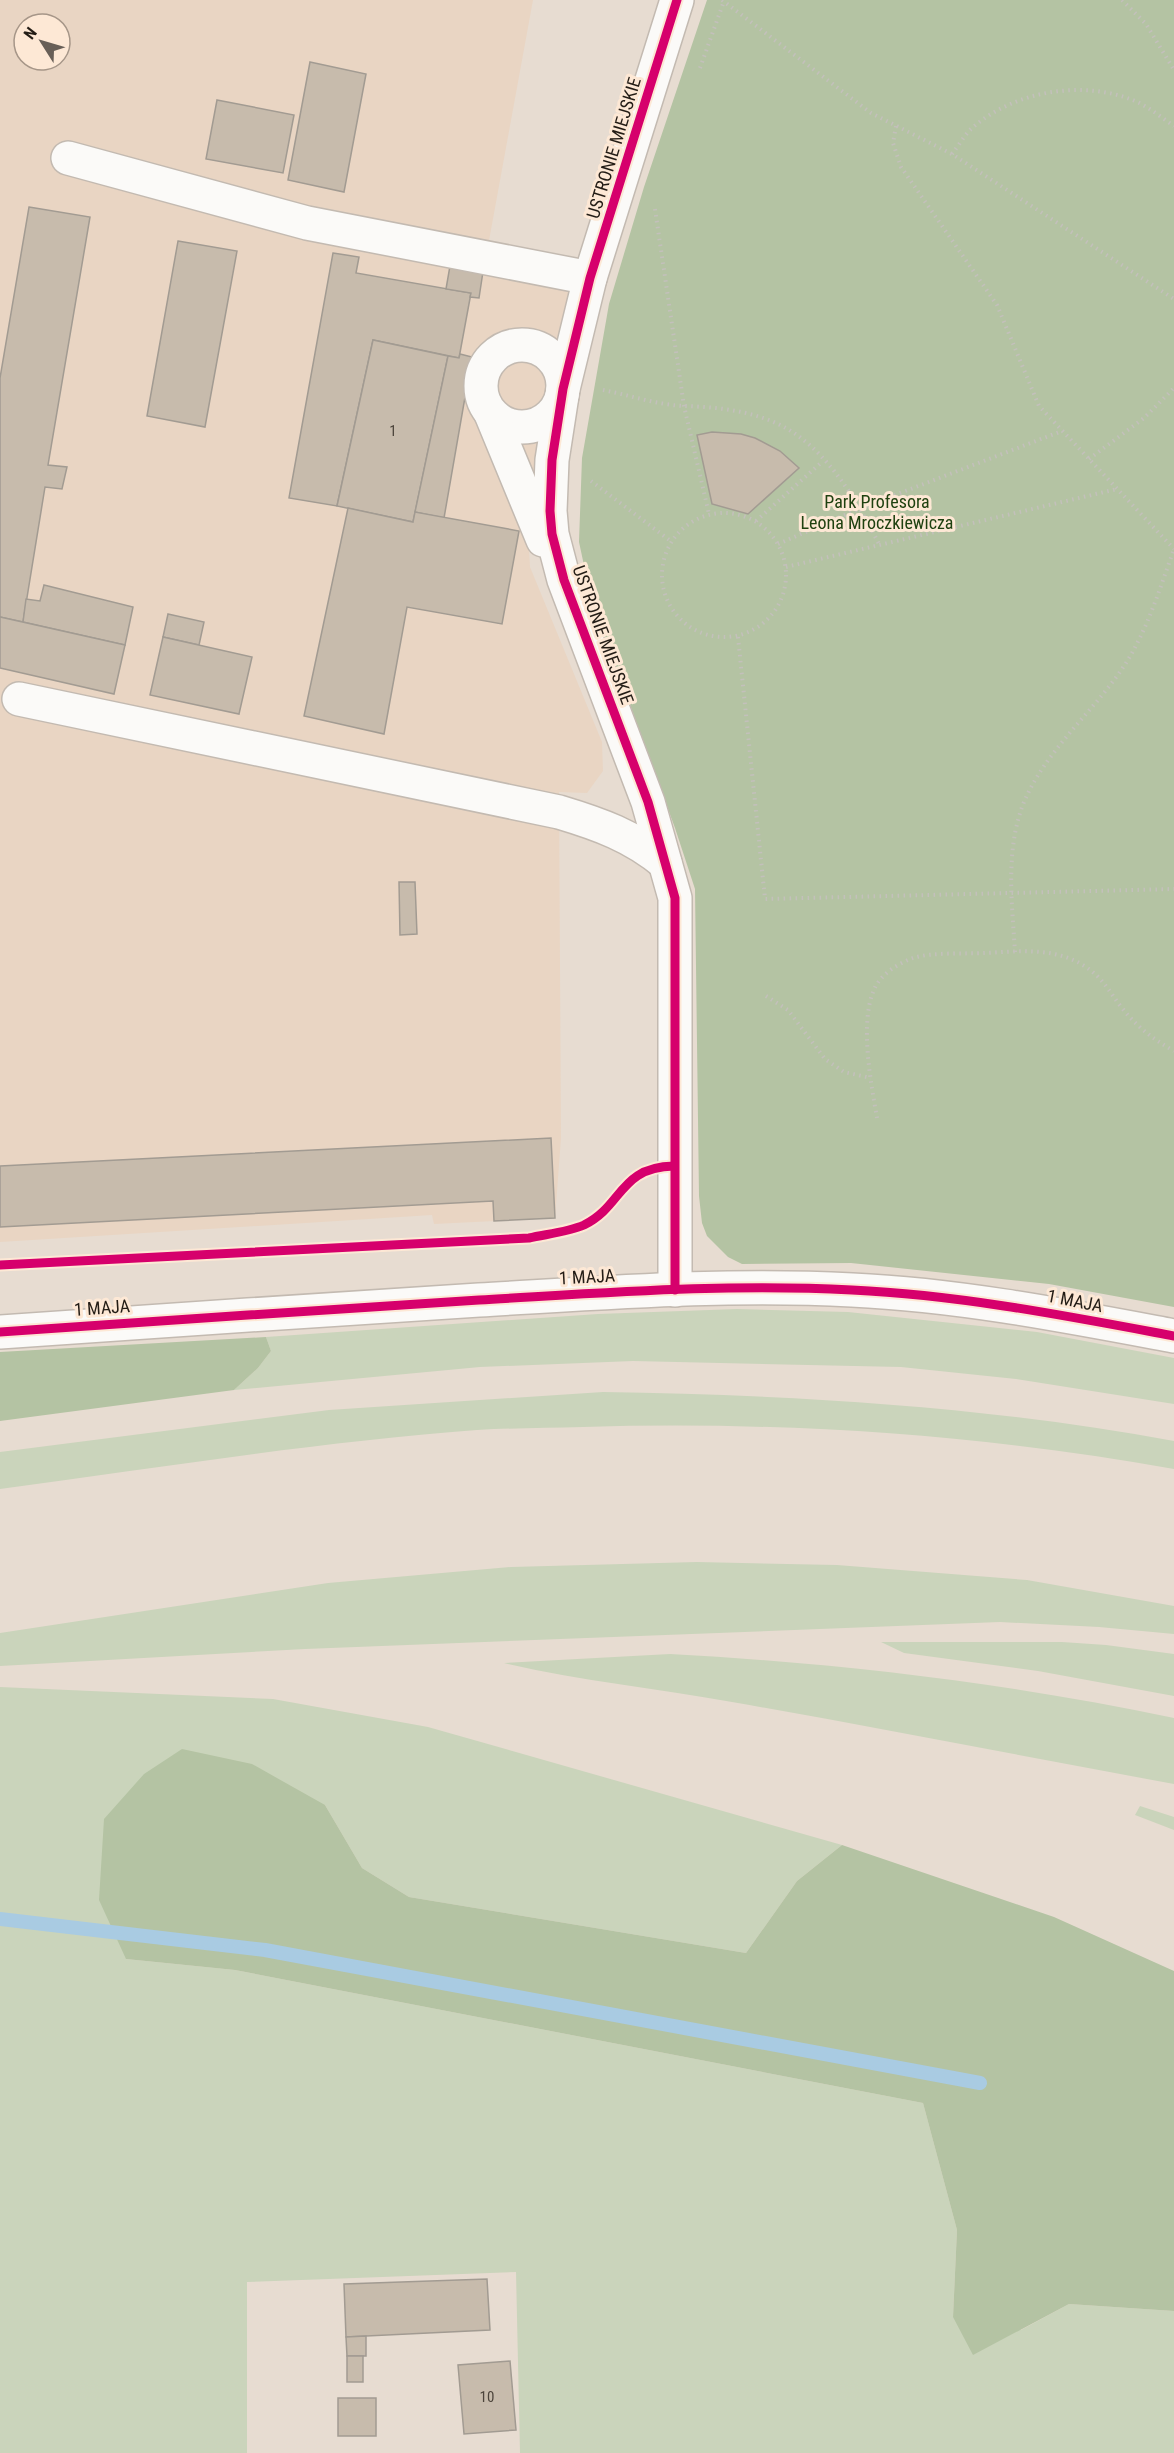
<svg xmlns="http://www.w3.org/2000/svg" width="1174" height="2453" font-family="'Roboto Condensed',sans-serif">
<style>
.built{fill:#e9d5c3;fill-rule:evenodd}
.green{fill:#cad4bb}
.forest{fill:#b4c3a3}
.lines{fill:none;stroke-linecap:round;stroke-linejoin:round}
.stream{stroke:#a9cbe2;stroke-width:14}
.building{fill:#c7bbac;stroke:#a29b92;stroke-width:1.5}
.minor-casing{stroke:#c3bab1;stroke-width:36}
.path{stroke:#c3c0bb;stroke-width:4;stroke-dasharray:1.5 4.5;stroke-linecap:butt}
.minor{stroke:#fbfaf8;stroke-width:33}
.cycleway-casing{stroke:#fde8d5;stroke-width:13}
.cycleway{stroke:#d6006c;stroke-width:9}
.labels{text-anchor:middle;stroke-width:6;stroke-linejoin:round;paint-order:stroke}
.number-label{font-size:15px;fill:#4c443b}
.street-label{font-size:18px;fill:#231c15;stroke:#fde8d5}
.park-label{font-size:18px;fill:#1f4110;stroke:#fde8d5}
</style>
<rect width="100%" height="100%" fill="#e7dcd1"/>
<path class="built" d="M0,0H533L486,257L572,286L527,514L530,567L602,742L603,771L587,793L559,792L561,1138L555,1218L434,1224L432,1215L0,1242ZM24,24H60V60H24Z"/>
<g class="green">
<polygon points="737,1309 848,1312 1037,1332 1174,1358 1174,1404 1016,1379 901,1367 633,1361 480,1367 234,1390 258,1368 271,1351 266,1337 598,1314"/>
<path d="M603,1392C794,1395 985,1406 1174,1441V1469C979,1434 781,1421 583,1427C548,1428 512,1428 477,1430C317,1442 158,1468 0,1489V1452L329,1410Z"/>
<polygon points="697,1562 837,1565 1027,1580 1174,1606 1174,1634 1099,1627 1000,1622 305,1649 0,1666 0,1633 328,1583 511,1567"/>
<polygon points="881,1642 1062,1642 1106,1645 1174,1654 1174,1696 1038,1671 904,1653"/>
<path d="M670,1654C840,1663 1008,1683 1174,1718V1784C1027,1757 880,1728 732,1702C656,1688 579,1681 504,1663Z"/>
<polygon points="0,1687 273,1699 428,1727 842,1845 797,1881 746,1953 409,1897 362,1868 325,1805 126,1959 235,1970 923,2103 957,2230 953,2317 1021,2330 1069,2304 1174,2311 1174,2453 520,2453 516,2272 247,2282 247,2453 0,2453"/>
<polygon points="1140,1806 1174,1817 1174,1830 1135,1815"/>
</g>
<g class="forest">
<polygon points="707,0 1174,0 1174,1307 1049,1284 851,1263 742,1264 728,1257 707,1236 702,1223 699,1196 695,889 675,828 591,598 579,542 582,458 609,304 644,187"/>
<polygon points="266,1337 271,1351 258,1368 234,1390 0,1421 0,1352"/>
<polygon points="182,1749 252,1764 325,1805 362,1868 409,1897 746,1953 797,1881 842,1845 1054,1917 1174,1971 1174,2311 1069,2304 973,2355 953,2317 957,2230 923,2103 235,1970 126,1959 99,1900 104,1819 144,1774"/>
</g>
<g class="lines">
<polyline class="stream" points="0,1919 265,1950 980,2083"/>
</g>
<g class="building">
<polygon points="310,62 366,74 344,192 288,180"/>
<polygon points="217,100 294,115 283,173 206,159"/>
<polygon points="29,207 90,217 48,465 67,467 62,489 45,487 23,622 0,617 0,378"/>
<polygon points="178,241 237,251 205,427 147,416"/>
<polygon points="333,253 359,257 356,273 471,293 459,358 373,340 337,506 289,498"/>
<polygon points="451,260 484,265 479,298 470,297 471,293 446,289"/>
<polygon points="373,340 448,356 413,522 337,506"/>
<polygon points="460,354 472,357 444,518 415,512 448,356 459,358"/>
<polygon points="712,432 741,434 755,438 780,451 799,468 748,514 712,504 697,435"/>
<polygon points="348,508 413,522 415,512 519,531 502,624 407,607 384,734 304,716"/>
<polygon points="44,585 133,607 125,645 23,622 26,599 40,601"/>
<polygon points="168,614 204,622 199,645 163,637"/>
<polygon points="0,617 125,645 114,694 0,668"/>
<polygon points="163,637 252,657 239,714 150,695"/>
<polygon points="399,882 415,882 417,934 400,935"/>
<polygon points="551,1138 555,1218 494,1221 493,1201 0,1227 0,1166"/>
<polygon points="487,2279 490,2330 346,2337 344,2284"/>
<polygon points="366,2336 366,2356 347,2356 346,2337"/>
<rect x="347" y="2356" width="16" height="26"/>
<polygon points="510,2361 516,2430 464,2434 458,2365"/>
<rect x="338" y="2398" width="38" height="38"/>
</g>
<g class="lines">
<defs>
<g id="minor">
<polyline points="68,158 307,223 590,278"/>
<circle cx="522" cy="386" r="41"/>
<polyline points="491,414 543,540"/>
<path d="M19,699L559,812C599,824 633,836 665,863"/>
<polyline points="675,1290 675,898 648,802 564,580 552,534 550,511 552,460 563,389 590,278 677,0"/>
<path d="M0,1332C160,1321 319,1310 479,1300C603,1293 728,1283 852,1290C960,1295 1067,1316 1174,1336"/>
</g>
</defs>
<use href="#minor" class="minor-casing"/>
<g class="path">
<polyline points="722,0 871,113 952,154 1174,299"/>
<polyline points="1122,0 1146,24 1174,70"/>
<polyline points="700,68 724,1"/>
<polyline points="896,126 893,143 901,167 997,305 1039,406 1174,549"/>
<path d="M952,154C958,146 964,136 971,129C1013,91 1083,79 1135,101C1149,107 1162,118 1174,126"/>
<polyline points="655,209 684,406 709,514"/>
<path d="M603,390C629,395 658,405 684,406C715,407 748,410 778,424C825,446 856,499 879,544"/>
<polyline points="1089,459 1144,418 1174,388"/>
<polyline points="591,481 672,542"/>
<circle cx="724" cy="575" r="62"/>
<polyline points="756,521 823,461"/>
<polyline points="778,544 861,508 1062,431"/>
<polyline points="786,567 1117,489"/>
<polyline points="738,637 765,899 1174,889"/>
<path d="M1015,952C1012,903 1005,849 1024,802C1047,748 1095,711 1126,663C1148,628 1160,588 1174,549"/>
<polyline points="766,996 788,1010 825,1059 844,1072 871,1078"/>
<path d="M877,1118C871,1083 860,1026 873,992C879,975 897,964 913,958C931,952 965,954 985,953C1020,951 1056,947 1086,967C1103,978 1110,993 1122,1008C1137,1027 1153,1039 1174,1051"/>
</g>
<use href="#minor" class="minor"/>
<defs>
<g id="cycleway">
<path d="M0,1265L529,1238C547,1234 568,1232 584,1225C623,1206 619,1167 674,1166"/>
<polyline points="675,1290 675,898 648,802 564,580 552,534 550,511 552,460 563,389 590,278 677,0"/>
<path d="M0,1332C160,1321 319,1310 479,1300C603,1293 728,1283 852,1290C960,1295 1067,1316 1174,1336"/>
</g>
</defs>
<use href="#cycleway" class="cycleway-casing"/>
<use href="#cycleway" class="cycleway"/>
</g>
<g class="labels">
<g class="number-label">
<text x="393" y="436">1</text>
<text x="487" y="2402">10</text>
</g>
<g class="street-label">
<text transform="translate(614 148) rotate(-73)" y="6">USTRONIE MIEJSKIE</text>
<text transform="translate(603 635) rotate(70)" y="6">USTRONIE MIEJSKIE</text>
<text transform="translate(587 1277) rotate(-3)" y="6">1 MAJA</text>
<text transform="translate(1075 1301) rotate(11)" y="6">1 MAJA</text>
<text transform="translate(102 1308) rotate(-4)" y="6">1 MAJA</text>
</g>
<g class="park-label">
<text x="877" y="508">Park Profesora<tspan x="877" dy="21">Leona Mroczkiewicza</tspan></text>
</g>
</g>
<g transform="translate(42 42) rotate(307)"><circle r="28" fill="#fde8d5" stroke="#a69688" stroke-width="1.5"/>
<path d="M0-4.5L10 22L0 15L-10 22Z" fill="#685f57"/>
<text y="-9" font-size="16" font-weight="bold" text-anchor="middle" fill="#231c15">N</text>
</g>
</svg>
